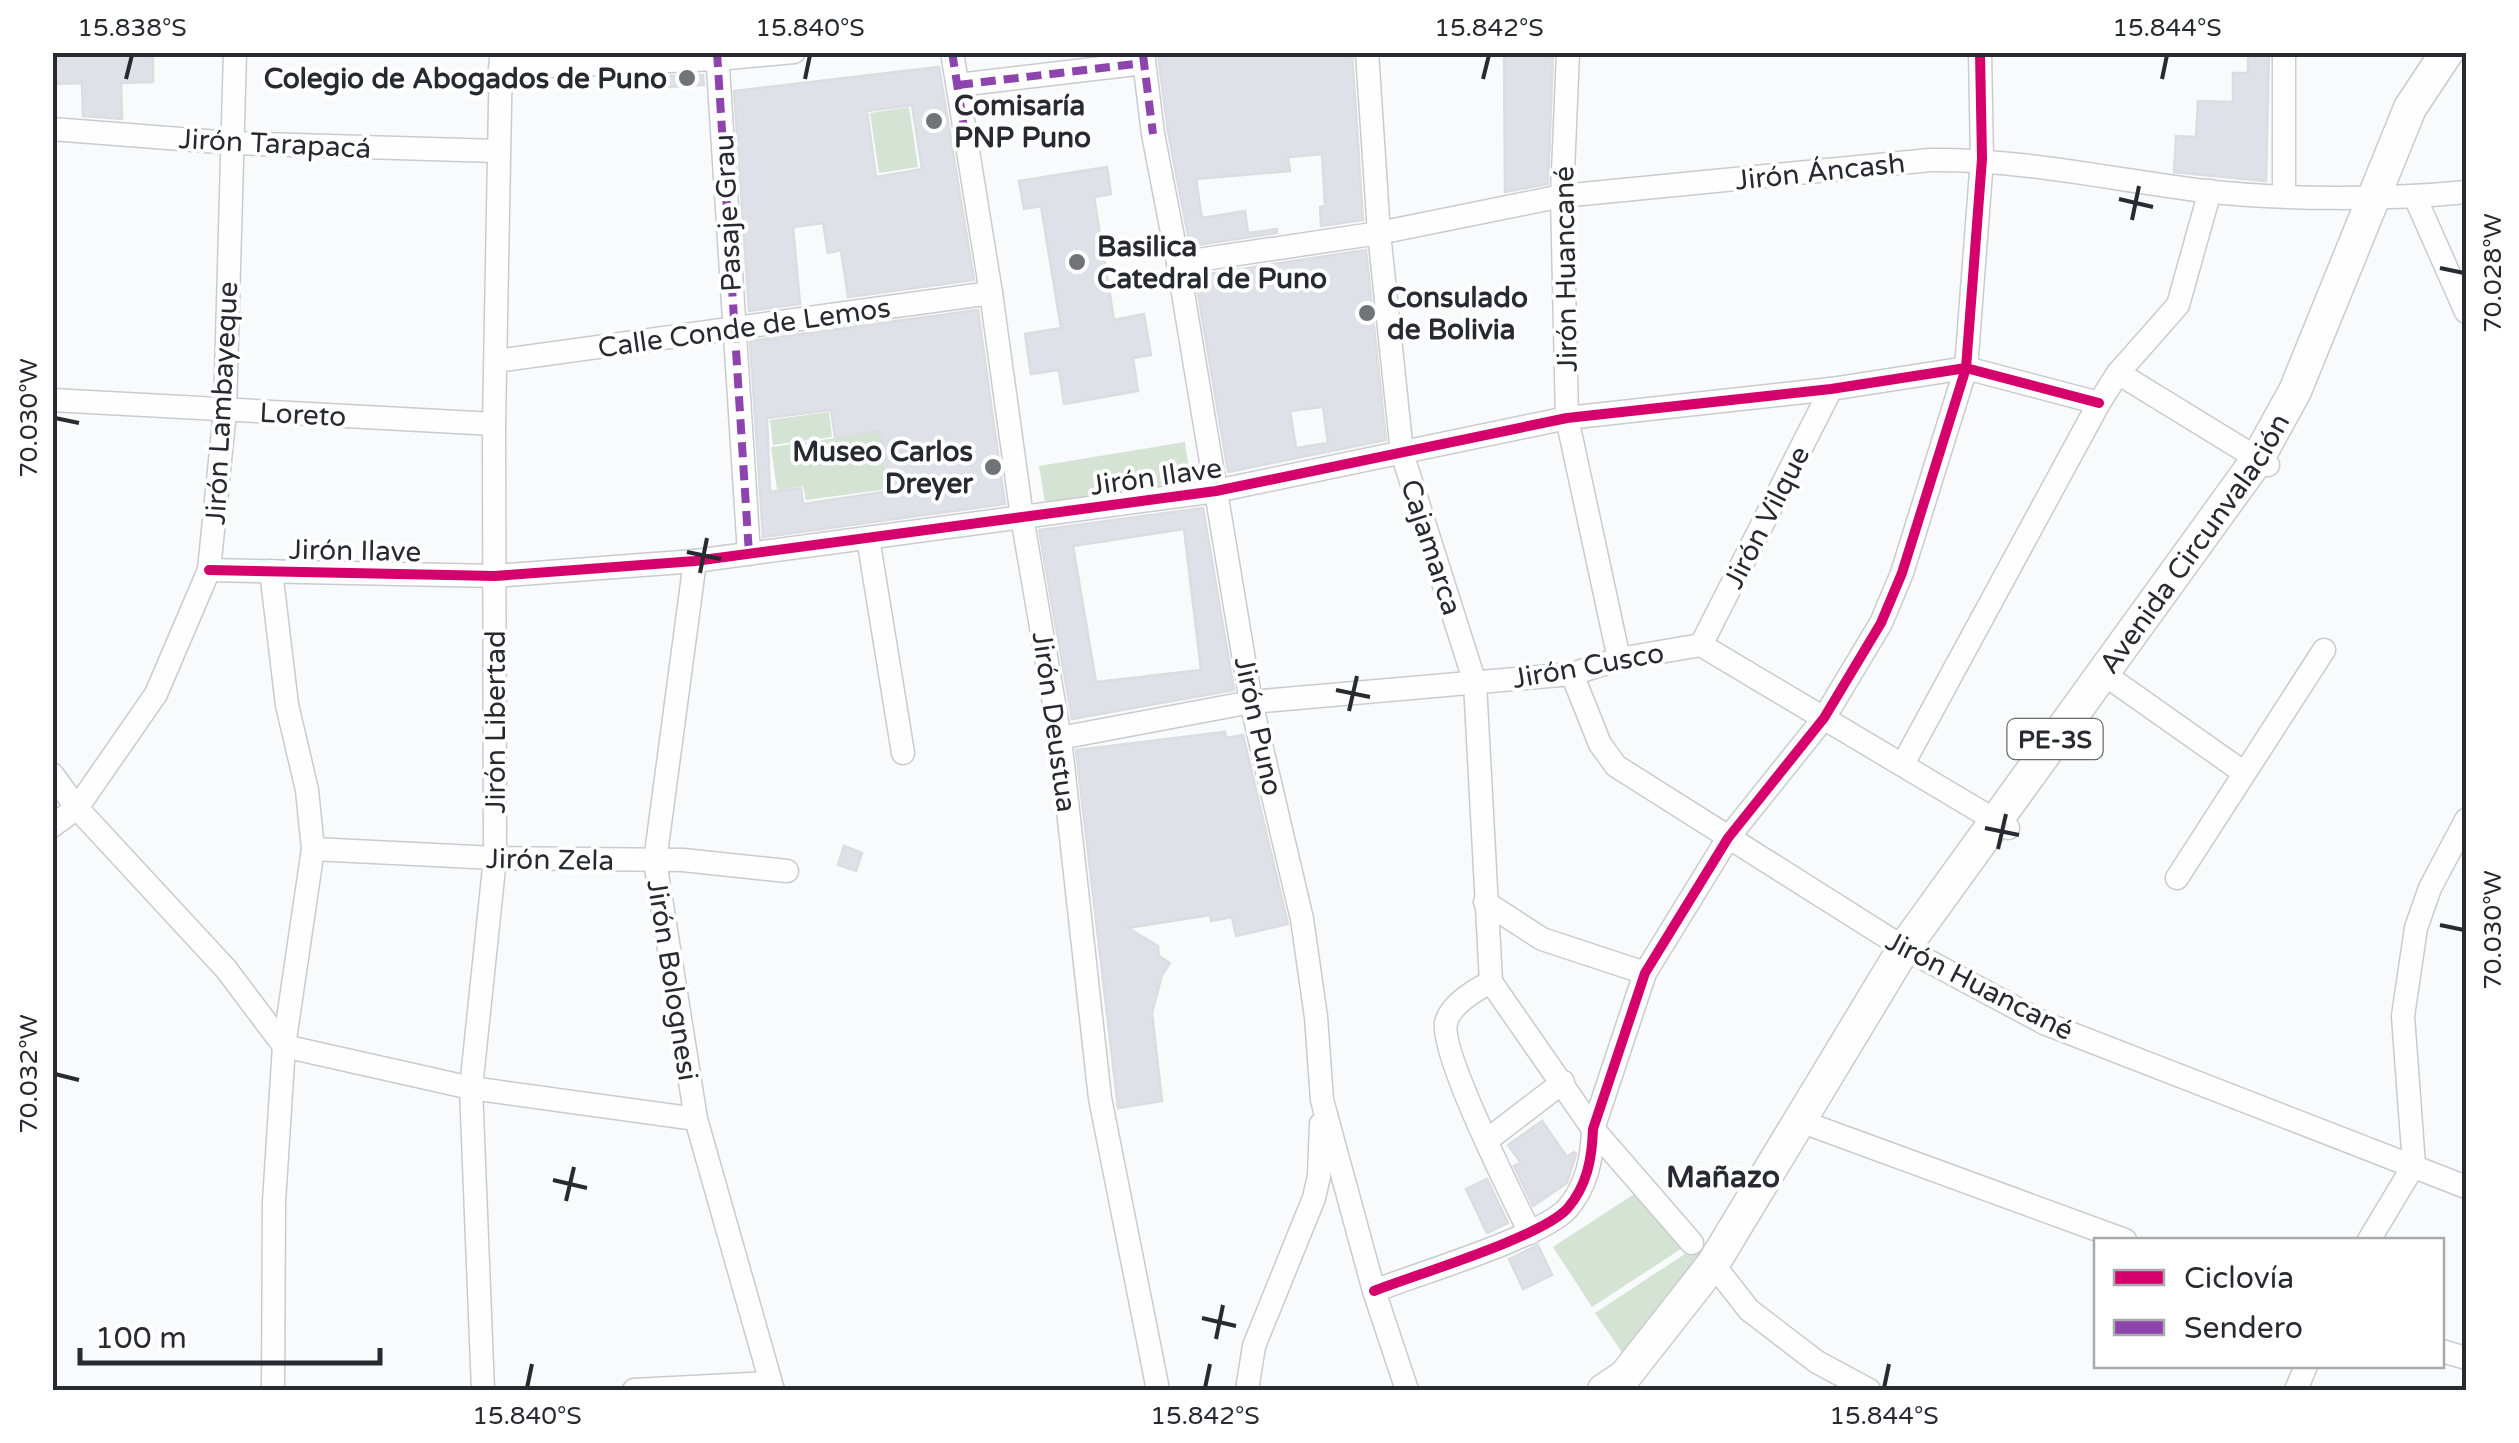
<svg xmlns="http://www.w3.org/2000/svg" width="2519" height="1443" font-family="'Varela Round',sans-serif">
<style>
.green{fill:#d4e3d4}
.building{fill:#dee1e8;stroke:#dbdde0;stroke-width:2.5;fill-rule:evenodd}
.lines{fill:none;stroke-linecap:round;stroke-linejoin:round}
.minor-casing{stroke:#c9cbcf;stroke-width:25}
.highway-casing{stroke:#c9cbcf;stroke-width:35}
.minor{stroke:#fefeff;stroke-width:22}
.highway{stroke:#fefeff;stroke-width:32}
.quiet{stroke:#8e44ad;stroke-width:8;stroke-dasharray:15 8;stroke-linecap:butt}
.cycleway-casing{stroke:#fff;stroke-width:16}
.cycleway{stroke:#d6006c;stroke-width:10}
.ticks{fill:none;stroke:#272a30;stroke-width:4}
.poi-dot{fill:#707377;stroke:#fff;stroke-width:4}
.labels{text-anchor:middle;stroke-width:8;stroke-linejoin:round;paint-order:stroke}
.shield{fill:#fff;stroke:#686a6e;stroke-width:2.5}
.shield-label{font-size:25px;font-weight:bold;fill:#272a30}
.poi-label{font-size:28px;font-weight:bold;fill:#272a30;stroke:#fff;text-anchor:start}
.street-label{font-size:28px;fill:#272a30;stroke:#fff}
.neighbourhood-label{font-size:30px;font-weight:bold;fill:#272a30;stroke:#fff}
.neatline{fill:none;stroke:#272a30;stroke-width:4}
.ticks-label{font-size:25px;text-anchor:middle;fill:#272a30}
</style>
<rect width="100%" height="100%" fill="#f9fafc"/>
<g class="green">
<polygon points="909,107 918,167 879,173 870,113"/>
<polygon points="829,412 832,437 773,445 770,420"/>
<polygon points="880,432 888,489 806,500 803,486 777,490 771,447"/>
<polygon points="1185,442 1191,484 1046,508 1039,466"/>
<polygon points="1645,1187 1684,1247 1592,1307 1553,1247"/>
<polygon points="1694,1248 1704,1259 1628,1361 1595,1313"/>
</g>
<g class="building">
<polygon points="52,52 153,52 153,82 121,83 122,119 83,116 82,83 52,84"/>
<polygon points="1184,52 1352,52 1363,220 1321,226 1320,207 1325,206 1322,154 1288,157 1290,171 1196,179 1202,218 1245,211 1248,233 1277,229 1277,233 1190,246 1168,132 1158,54"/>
<polygon points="1504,52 1553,52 1548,184 1505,192"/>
<polygon points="2248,52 2269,52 2266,181 2174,172 2176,136 2196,137 2198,101 2233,102 2233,73 2248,73"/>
<path d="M939,67L974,280L848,297L841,250L828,253L823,223L793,227L800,304L749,311L734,91ZM912,105L922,169L876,177L867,111Z"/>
<polygon points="703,75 704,85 668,87 667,76"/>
<polygon points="1107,167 1111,194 1094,197 1114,320 1144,314 1151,355 1133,358 1138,391 1064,404 1059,370 1031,374 1025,334 1061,328 1041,206 1024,209 1019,181"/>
<path d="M1366,250L1386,440L1228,472L1195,276ZM1323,407L1328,443L1296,448L1290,411Z"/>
<path d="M978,310L1005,504L763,537L750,341ZM831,410L835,437L881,431L890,491L803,504L801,488L770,492L767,418Z"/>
<path d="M1203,508L1234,690L1072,719L1039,530ZM1184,529L1201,670L1096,682L1073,546Z"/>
<polygon points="1225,732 1226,738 1243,735 1288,924 1236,936 1232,917 1211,921 1210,915 1128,928 1158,946 1159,956 1170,963 1162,975 1152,1013 1162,1101 1118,1108 1076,750"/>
<polygon points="844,846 862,853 856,871 838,865"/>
<polygon points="1542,1121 1567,1157 1574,1152 1576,1154 1567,1183 1533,1206 1514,1166 1521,1163 1508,1145"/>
<polygon points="1487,1179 1508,1223 1487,1233 1466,1189"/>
<polygon points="1538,1245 1552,1275 1523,1289 1509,1259"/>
</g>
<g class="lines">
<defs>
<g id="minor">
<polyline points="717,52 749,554"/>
<polyline points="952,52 991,293 1022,517 1060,738 1100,1098 1158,1390"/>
<polyline points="1143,52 1153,134 1178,263 1251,702 1302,919 1316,1017 1322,1100 1374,1291 1407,1390"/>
<polyline points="1367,52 1379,233 1402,453 1475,683 1491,982 1593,1129 1692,1243"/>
<polyline points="1568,52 1562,196 1567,418 1619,659"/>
<polyline points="2284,52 2284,195"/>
<polyline points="500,68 718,59 794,52"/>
<polyline points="958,85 1144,63"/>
<polyline points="52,129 232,143 497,151"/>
<polyline points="2415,197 2466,312"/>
<path d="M1178,263L1379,233L1562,196L1930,160C2023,159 2114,180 2205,191C2284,200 2388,200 2466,192"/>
<polyline points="496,361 991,293"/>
<polyline points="2118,373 2268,465"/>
<polyline points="52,400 494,424"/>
<polyline points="868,538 903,753"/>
<polyline points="695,561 655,861 696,1119 773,1390"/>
<polyline points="209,570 495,576 695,561 1216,491 1567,418 1831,389 1966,368 2099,403"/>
<polyline points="271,571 287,705 307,790 313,849 284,1046 274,1202 273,1390"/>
<polyline points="1701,645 1831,389"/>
<polyline points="1572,674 1600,744 1616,766 1904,948 2044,1023 2466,1187"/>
<polyline points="2104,674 2243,772"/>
<polyline points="1060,738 1251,702 1572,674 1619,659 1701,645 2008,828"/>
<polyline points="1903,764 2099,403 2118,373 2178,305 2210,191"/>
<polyline points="52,774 77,808 226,969 284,1046 471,1088 696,1119"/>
<polyline points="52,826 77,808 156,694 209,570 225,411 235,52"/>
<polyline points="313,849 495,858 683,860 787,871"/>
<polyline points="2177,878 2324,650"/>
<polyline points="1485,902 1542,939 1645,973"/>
<path d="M1491,982C1475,990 1450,1005 1446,1023C1440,1053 1513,1198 1530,1233"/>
<polyline points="1800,1121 2125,1240"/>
<polyline points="1486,1141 1563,1082"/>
<polyline points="2369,1240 2414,1165 2403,1016 2416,928 2430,888 2466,820"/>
<polyline points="1713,1264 1749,1310 1817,1362 1869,1390"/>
<path d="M1374,1291C1417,1274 1539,1238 1567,1209C1587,1186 1592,1159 1593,1129L1645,973L1728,838L1824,718L1881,623L1902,573L1966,368L1982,159L1980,52"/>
<polyline points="2442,1351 2466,1358"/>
<polyline points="483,1390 471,1088 495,858 494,424 501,52"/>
<polyline points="634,1390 770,1383"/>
<polyline points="1247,1390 1254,1346 1314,1198 1319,1176 1321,1124"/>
<polyline points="2296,1390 2306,1366"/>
</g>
<g id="highway">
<path id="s1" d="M1604,1390L1625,1376L1713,1264L1904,948L2257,460L2295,391L2410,108L2447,52"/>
</g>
</defs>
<use href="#minor" class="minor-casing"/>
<use href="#highway" class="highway-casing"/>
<use href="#minor" class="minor"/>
<use href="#highway" class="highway"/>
<g class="quiet">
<polyline points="717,52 749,554"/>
<polyline points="952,52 966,140"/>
<polyline points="1143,55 1153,134"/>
<polyline points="958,85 1144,63"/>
</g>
<defs>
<g id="cycleway">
<polyline points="209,570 495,576 695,561 1216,491 1567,418 1831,389 1966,368 2099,403"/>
<path d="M1374,1291C1417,1274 1539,1238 1567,1209C1587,1186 1592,1159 1593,1129L1645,973L1728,838L1824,718L1881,623L1902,573L1966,368L1982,159L1980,52"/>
</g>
</defs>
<use href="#cycleway" class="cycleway-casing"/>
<use href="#cycleway" class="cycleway"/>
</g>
<path class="ticks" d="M126,79L132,55M805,79L810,55M1483,79L1489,55M2162,79L2167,55M2119,199L2153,207M2132,220L2139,186M2440,268L2464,273M55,418L79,423M687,552L721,559M700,573L707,538M1336,690L1370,697M1349,711L1357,676M1985,828L2019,835M1998,849L2006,814M2440,925L2464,930M55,1074L79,1080M553,1180L587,1188M566,1201L574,1167M1202,1318L1236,1326M1216,1339L1223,1305M527,1388L532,1364M1205,1388L1210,1364M1884,1388L1889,1364"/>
<g class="poi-dot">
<circle cx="687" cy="78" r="10"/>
<circle cx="934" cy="121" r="10"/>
<circle cx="1077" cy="262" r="10"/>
<circle cx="1367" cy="313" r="10"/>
<circle cx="993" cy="467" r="10"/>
</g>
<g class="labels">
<rect class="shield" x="2007.5" y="719" width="95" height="40" rx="8"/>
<g class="shield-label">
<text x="2055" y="748">PE-3S</text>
</g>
<g class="poi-label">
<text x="667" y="88" text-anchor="end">Colegio de Abogados de Puno</text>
<text x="954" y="115">Comisaría<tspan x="954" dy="32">PNP Puno</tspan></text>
<text x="1097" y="256">Basilica<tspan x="1097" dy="32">Catedral de Puno</tspan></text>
<text x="1387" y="307">Consulado<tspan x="1387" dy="32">de Bolivia</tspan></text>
<text x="973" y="461" text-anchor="end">Museo Carlos<tspan x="973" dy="32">Dreyer</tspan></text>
</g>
<g class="street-label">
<text transform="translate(275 143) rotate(3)" y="10">Jirón Tarapacá</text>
<text transform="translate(1820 171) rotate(-6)" y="10">Jirón Áncash</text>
<text transform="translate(727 213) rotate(-93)" y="10">Pasaje Grau</text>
<text transform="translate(1565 269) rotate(-91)" y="10">Jirón Huancané</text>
<text transform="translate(744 327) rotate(-8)" y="10">Calle Conde de Lemos</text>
<text transform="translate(221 403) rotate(-87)" y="10">Jirón Lambayeque</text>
<text transform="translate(303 414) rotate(3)" y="10">Loreto</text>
<text transform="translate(1156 476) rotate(-8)" y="10">Jirón Ilave</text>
<text transform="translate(1766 517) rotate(-63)" y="10">Jirón Vilque</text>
<text dy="10" stroke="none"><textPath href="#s1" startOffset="1035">Avenida Circunvalación</textPath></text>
<text transform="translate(1432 547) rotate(72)" y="10">Cajamarca</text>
<text transform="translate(355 550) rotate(1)" y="10">Jirón Ilave</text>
<text transform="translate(1588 665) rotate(-10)" y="10">Jirón Cusco</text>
<text transform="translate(495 722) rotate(-90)" y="10">Jirón Libertad</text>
<text transform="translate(1055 722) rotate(82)" y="10">Jirón Deustua</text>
<text transform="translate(1259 726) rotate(78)" y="10">Jirón Puno</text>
<text transform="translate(550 859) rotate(1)" y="10">Jirón Zela</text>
<text transform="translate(673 980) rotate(81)" y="10">Jirón Bolognesi</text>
<text transform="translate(1980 985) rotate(27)" y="10">Jirón Huancané</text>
</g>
<g class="neighbourhood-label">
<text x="1723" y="1187">Mañazo</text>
</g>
</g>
<rect width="2519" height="1443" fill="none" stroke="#ffffff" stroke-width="110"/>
<rect x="2094" y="1238" width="350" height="130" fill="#ffffff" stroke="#a9aaac" stroke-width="2.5"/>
<rect x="2114" y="1270" width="50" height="15" fill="#d6006c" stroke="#a9aaac" stroke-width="2.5"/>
<text x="2184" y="1288" font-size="30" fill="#272a30">Ciclovía</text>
<rect x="2114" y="1320" width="50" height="15" fill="#8e44ad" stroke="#a9aaac" stroke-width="2.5"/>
<text x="2184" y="1338" font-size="30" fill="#272a30">Sendero</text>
<path d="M80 1348v15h300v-15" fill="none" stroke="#272a30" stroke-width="5"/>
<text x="95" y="1348" font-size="30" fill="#272a30" stroke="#ffffff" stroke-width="8" paint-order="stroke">100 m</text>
<rect x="55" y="55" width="2409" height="1333" class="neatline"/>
<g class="ticks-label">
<text x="132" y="36">15.838°S</text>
<text x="810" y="36">15.840°S</text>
<text x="1489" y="36">15.842°S</text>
<text x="2167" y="36">15.844°S</text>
<text transform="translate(2492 273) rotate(-90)" y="9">70.028°W</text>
<text transform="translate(28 418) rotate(-90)" y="9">70.030°W</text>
<text transform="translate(2492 930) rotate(-90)" y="9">70.030°W</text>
<text transform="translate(28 1074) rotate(-90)" y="9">70.032°W</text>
<text x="527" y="1424">15.840°S</text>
<text x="1205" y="1424">15.842°S</text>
<text x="1884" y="1424">15.844°S</text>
</g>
</svg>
